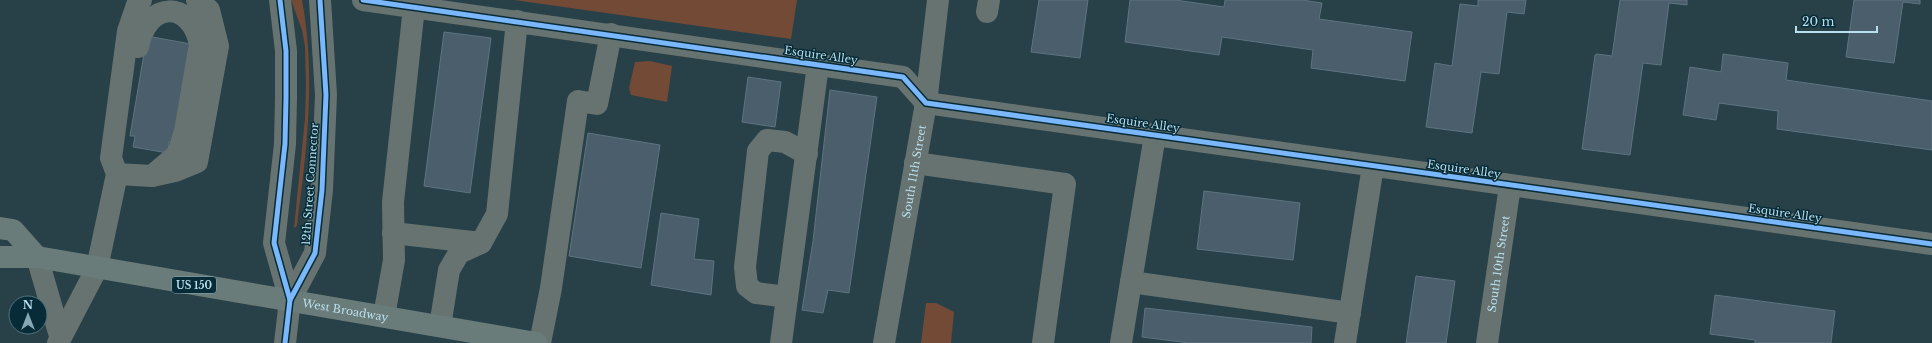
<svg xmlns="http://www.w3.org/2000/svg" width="1932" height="343" font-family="'Libre Baskerville',serif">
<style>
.green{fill:#734a36}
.building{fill:#4a5f6b;stroke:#5e7480}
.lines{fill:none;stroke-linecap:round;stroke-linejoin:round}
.minor{stroke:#667370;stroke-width:22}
.major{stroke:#6a7c79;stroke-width:22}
.cycleway-casing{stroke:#072b37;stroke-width:8}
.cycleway{stroke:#7ab7fb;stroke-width:5}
.labels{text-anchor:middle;stroke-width:3;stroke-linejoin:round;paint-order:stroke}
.shield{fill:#072b37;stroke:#84a9b7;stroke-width:1}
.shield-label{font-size:10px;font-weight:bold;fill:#b9dfee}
.street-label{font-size:11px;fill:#b9dfee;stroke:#072b37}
</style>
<rect width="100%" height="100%" fill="#284048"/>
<g class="green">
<path d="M291,0H302C316,75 307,149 297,225L296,227L294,228L305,119L306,86L305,46L302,30Z"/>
<polygon points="514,0 797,0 791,39"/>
<polygon points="650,61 672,66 667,102 631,95 629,88 635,62"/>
<polygon points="926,303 936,303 954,312 951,343 921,343"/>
</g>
<g class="building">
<polygon points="1039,0 1088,0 1080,58 1031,52"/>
<polygon points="1130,0 1175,0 1224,7 1225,0 1302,0 1322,3 1319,19 1412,32 1405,81 1311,68 1313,50 1222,37 1219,55 1125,42"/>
<polygon points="1478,0 1526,0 1524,14 1507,12 1499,74 1481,72 1472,133 1426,127 1435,63 1452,66 1460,4 1478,6"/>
<polygon points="1620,0 1687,0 1687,5 1669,3 1661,65 1643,63 1630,155 1582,149 1595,55 1597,54 1612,56"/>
<polygon points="1854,0 1920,0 1920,4 1903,2 1894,63 1846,57"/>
<polygon points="444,32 491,38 470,193 424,186"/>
<polygon points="147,36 191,44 174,143 169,142 168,153 133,147 135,136 130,136"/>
<polygon points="1723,54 1788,63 1786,80 1932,101 1932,150 1777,129 1778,111 1719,103 1716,120 1683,115 1690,67 1721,72"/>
<polygon points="748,77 781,82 775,127 742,122"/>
<polygon points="830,90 877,97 849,293 828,290 823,313 802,310 813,241"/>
<polygon points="588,133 660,145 641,268 569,256"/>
<polygon points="1204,191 1300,203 1293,260 1197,249"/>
<polygon points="661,213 699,219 694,259 714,261 711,295 651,285"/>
<polygon points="1416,276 1455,281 1446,343 1406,343"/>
<polygon points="1715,295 1835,311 1831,343 1755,343 1755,340 1710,334"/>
<polygon points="1145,308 1312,327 1311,343 1189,343 1142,337"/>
</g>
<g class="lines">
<g class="minor">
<polyline points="280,0 286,51 286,98 285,144 274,243 290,300"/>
<polyline points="363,0 903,77 926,103 1932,244"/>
<polyline points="987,12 989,0"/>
<path d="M138,47C147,0 191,0 200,44L185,131L178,154L152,176"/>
<polyline points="915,163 1065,184 1043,343"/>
<polyline points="117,174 152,176 175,171 197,162 218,46 209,10 197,0"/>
<polyline points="393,233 481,243"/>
<polyline points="37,257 60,336"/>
<polyline points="1131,282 1350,313"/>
<polyline points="787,297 756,293 747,286 745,267 758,151 767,140 785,142 807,154"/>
<polyline points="384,316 394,260 393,202 414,7"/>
<polyline points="440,326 449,270 459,253 481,243 497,214 517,21"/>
<polyline points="58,343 97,268 117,174 111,158 128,31 137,5 141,0"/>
<polyline points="285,343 290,300 315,253 322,190 326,95 320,0"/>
<polyline points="540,343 551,288 578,101 597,104 611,34"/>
<polyline points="781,343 818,65"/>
<path id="s1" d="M884,343L926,103L938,0"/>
<polyline points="1121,343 1155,135"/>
<polyline points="1345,343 1373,166"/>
<path id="s2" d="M1487,343L1510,186"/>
</g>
<g class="major">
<polyline points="0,228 13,230 37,257"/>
<path id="s3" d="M0,257H37L536,343"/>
</g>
<defs>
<g id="cycleway">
<polyline points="280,0 286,51 286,98 285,144 274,243 290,300"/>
<polyline points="363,0 903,77 926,103 1932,244"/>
<polyline points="285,343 290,300 315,253 322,190 326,95 320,0"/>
</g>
</defs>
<use href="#cycleway" class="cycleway-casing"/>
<use href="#cycleway" class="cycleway"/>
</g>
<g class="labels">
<rect class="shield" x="172" y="277" width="44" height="16" rx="3"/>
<g class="shield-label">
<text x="194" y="289">US 150</text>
</g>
<g class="street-label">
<text transform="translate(821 55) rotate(8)" y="4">Esquire Alley</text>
<text transform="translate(1143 123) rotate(8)" y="4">Esquire Alley</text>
<text transform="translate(1464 169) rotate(8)" y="4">Esquire Alley</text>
<text dy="4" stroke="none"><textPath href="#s1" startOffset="174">South 11th Street</textPath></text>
<text transform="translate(310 184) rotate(-86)" y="4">12th Street Connector</text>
<text transform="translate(1785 213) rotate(8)" y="4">Esquire Alley</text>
<text dy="4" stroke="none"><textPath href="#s2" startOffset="80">South 10th Street</textPath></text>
<text dy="4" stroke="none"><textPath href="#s3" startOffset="350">West Broadway</textPath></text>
</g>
</g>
<g transform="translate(28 315)"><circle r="19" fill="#072b37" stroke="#4e7380"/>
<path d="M0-3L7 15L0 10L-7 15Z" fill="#86a7b4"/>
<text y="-6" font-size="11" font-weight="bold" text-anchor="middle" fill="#b9dfee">N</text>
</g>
<path d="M1796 26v6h81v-6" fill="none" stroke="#b9dfee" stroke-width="2"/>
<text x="1802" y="26" font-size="12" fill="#b9dfee" stroke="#072b37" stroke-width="3" paint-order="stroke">20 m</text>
</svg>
